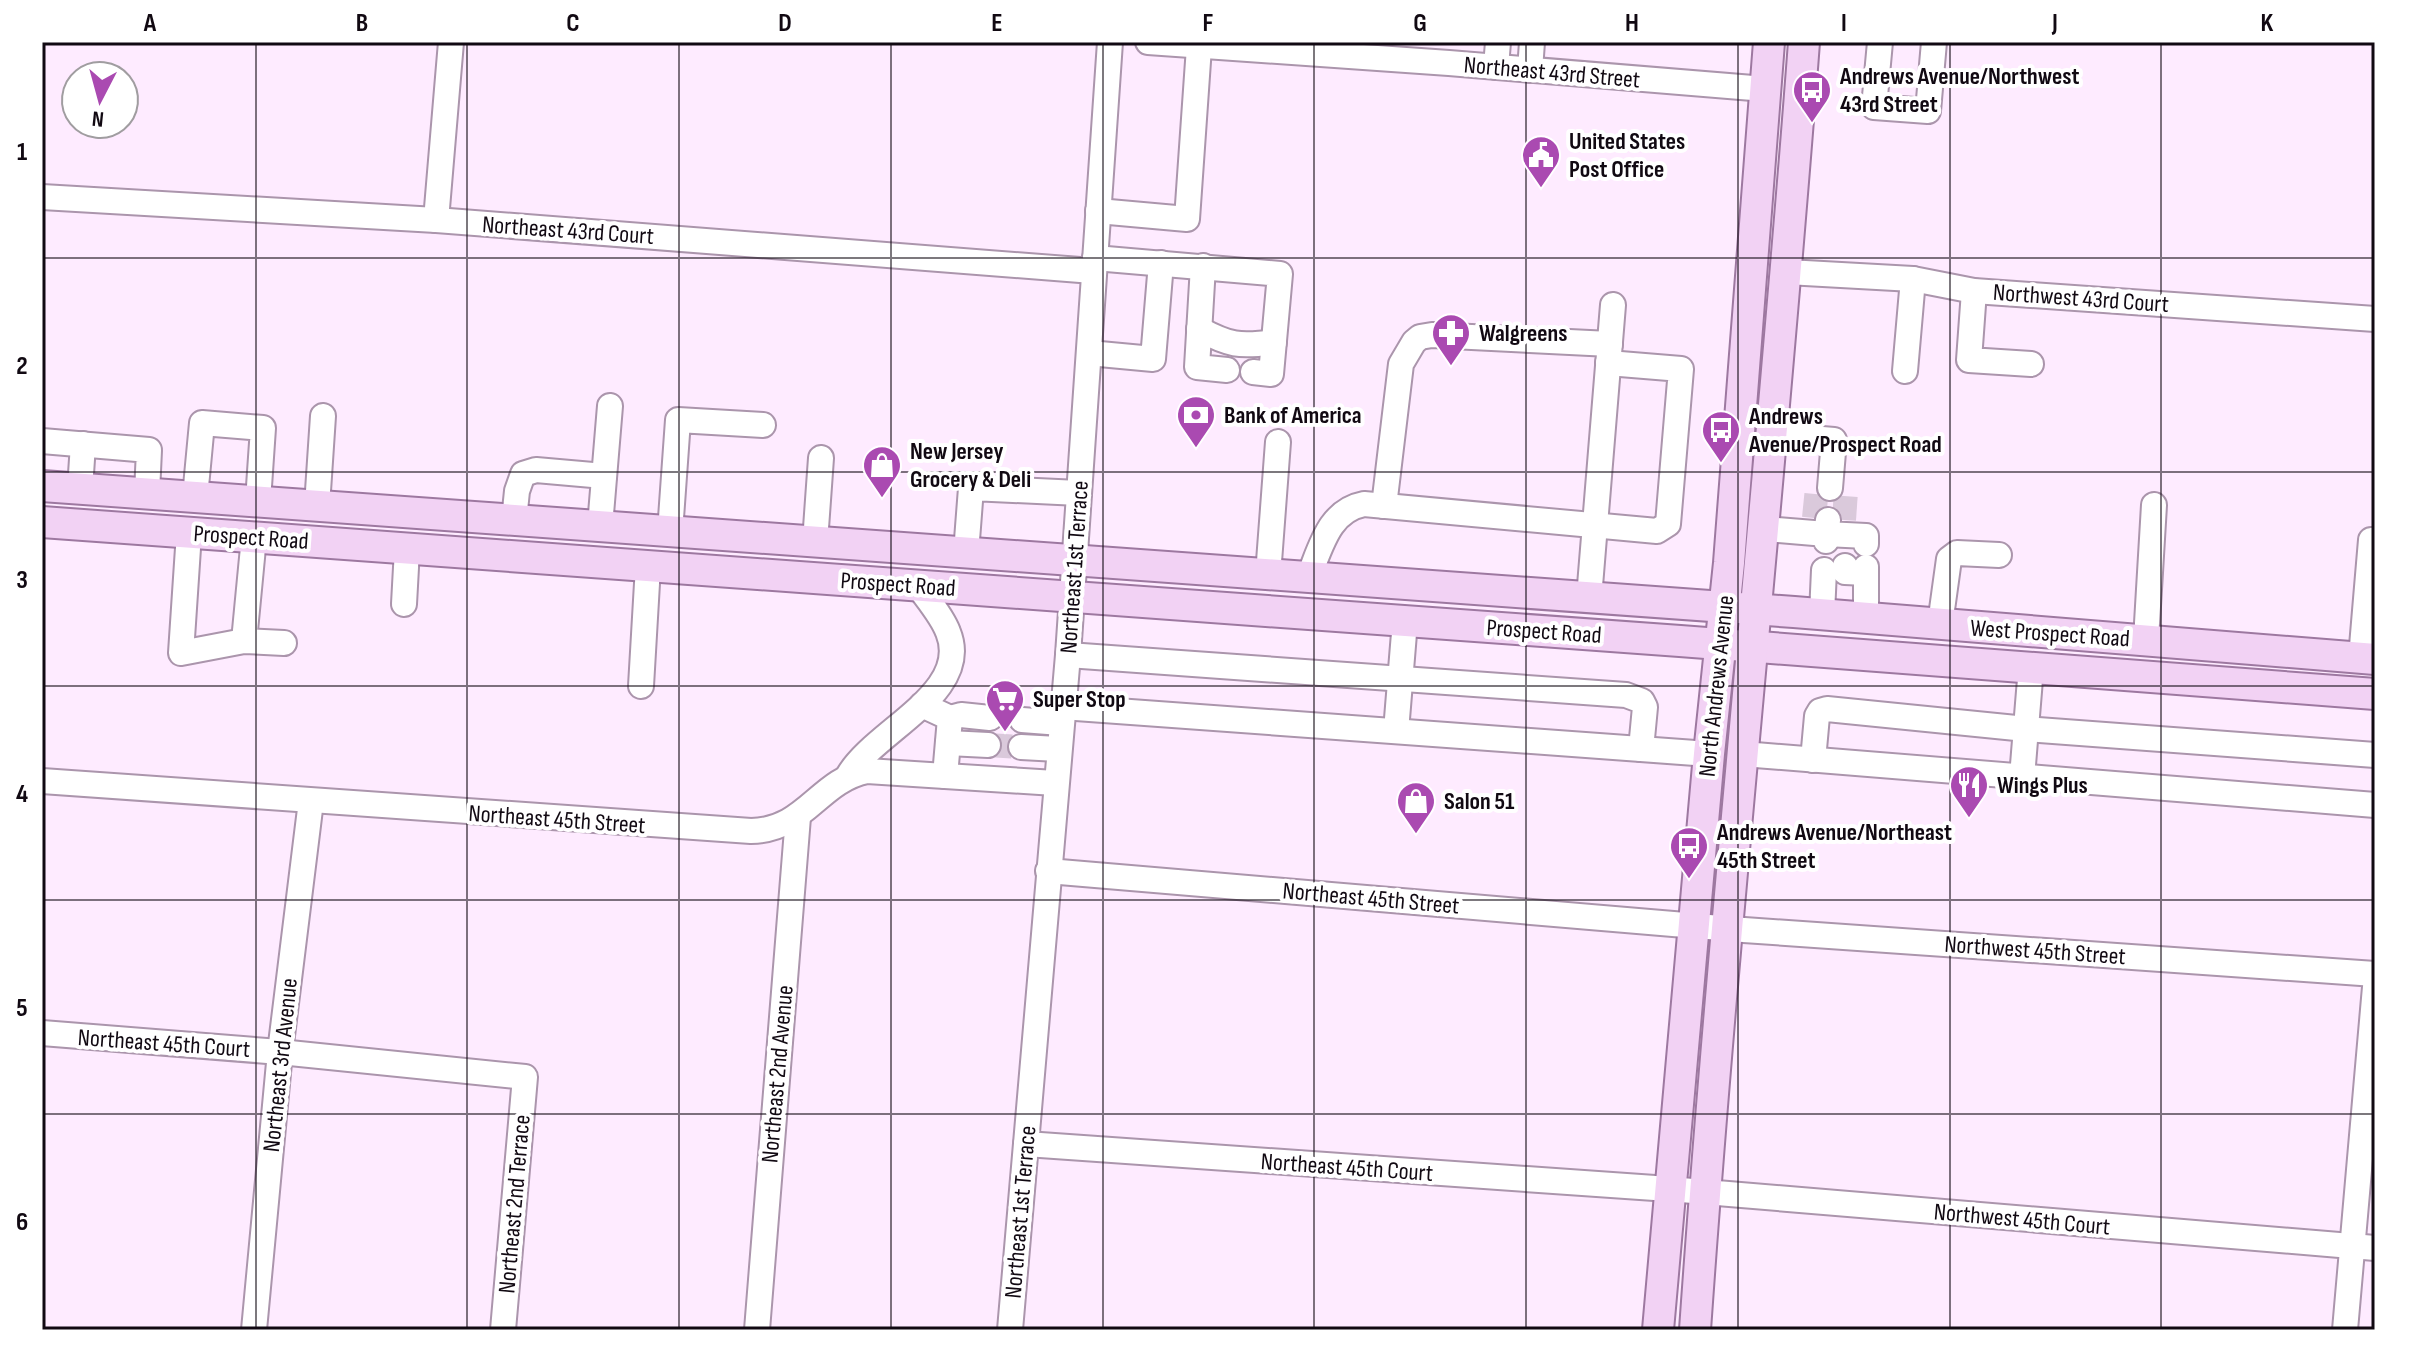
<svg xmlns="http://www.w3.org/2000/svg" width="2417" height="1372" font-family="'Sofia Sans Condensed',sans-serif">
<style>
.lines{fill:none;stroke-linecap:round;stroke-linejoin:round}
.minor-tunnel{stroke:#dac9db;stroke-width:24;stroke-dasharray:24 12;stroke-linecap:butt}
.minor-casing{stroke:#ab95ac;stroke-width:28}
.major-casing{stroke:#9d78a0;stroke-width:34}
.minor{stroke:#fff;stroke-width:24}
.major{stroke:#f2d2f4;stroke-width:30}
.grid{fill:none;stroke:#110912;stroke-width:2;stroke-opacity:0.55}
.labels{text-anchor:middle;stroke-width:8;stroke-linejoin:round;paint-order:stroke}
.street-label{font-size:24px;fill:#110912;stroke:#fff}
.poi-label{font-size:24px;font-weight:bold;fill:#110912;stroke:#fff;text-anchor:start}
.neatline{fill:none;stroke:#110912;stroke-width:3}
.grid-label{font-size:26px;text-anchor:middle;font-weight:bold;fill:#110912}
</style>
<rect width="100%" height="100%" fill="#feebff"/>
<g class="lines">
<g class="minor-tunnel">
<polyline points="1814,518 1817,488"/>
<polyline points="1844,520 1846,491"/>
<polyline points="988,745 1021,747"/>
</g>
<defs>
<g id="minor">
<polyline points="1148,42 1449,63 1765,89"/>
<polyline points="1880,42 1874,107 1928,111 1934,42"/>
<polyline points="1496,67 1498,42"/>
<polyline points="1530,70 1532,42"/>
<polyline points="42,197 436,220 1093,271"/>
<polyline points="1098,211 1187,219 1199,47"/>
<polyline points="436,220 451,42"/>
<polyline points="1095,258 1280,274 1271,374 1253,372"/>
<polyline points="1203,266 1197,367 1227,370"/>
<polyline points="1787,272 1913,279 1974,291 2375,319"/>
<polyline points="1974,291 1969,360 2031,364"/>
<path d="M1199,329C1229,345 1239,347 1274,342"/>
<polyline points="1089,353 1153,359 1161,263"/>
<polyline points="1905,371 1913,279"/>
<polyline points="1773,435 1834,440 1830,488"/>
<polyline points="42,441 149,450 147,493"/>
<polyline points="80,489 83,444"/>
<polyline points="195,497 202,423 263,428 258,501"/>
<polyline points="317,506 323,416"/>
<polyline points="1384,506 1401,364 1414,342 1420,337 1432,335 1610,344"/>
<polyline points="514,520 517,491 523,474 536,470 604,476"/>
<polyline points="1828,520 1826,534 1866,536 1866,544"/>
<polyline points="600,526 610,406"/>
<polyline points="1765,529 1826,534 1826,541"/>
<polyline points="670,532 678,420 763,425"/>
<polyline points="189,533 181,653 244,641 284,643"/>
<polyline points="815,542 821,458"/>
<polyline points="966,553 971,488 1079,493"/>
<polyline points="1845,566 1845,572 1866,573"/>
<polyline points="1268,575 1278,442"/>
<path d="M1308,578C1321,548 1328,511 1364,504L1657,531L1668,524L1681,369L1608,363"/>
<polyline points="1589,598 1613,305"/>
<polyline points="404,604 407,549"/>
<polyline points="1822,614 1824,570"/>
<polyline points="1866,618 1866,567"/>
<polyline points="1940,624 1949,559 1957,553 1999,555"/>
<polyline points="2146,640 2154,505"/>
<polyline points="244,641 254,537"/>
<polyline points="1068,655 1626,695 1642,701 1645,707 1641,749"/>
<polyline points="2361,658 2371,540"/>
<polyline points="641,686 648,566"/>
<polyline points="922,705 950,718 945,776"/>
<polyline points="1062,707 1709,754"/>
<polyline points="950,718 961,715 990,718"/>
<polyline points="1022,720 1061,723"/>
<polyline points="1396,731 1405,621"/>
<polyline points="948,743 988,745"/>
<polyline points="1021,747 1058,749"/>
<polyline points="1743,754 2375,805"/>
<polyline points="1813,760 1817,716 1820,711 1827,709 2026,729 2375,755"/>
<path d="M848,776C873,731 973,693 948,632C942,616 928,600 918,586"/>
<polyline points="2022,777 2031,667"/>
<path d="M42,781L751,831C806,830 818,781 867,771L1055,783"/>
<polyline points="1048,871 1744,930 2375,974"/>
<polyline points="42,1033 280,1052 525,1077 503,1330"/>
<polyline points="1026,1144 1669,1189 2375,1248"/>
<polyline points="254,1330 280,1052 311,801"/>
<polyline points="757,1330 798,817"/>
<polyline points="1010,1330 1068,655 1110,42"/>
<polyline points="2345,1330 2375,987"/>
</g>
<g id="major">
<polyline points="42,486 1794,612 2375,659"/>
<polyline points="42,522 1680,641 2375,694"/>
<polyline points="1658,1330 1709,754 1729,563 1769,42"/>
<path d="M1695,1330C1725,900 1772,472 1804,42"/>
</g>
</defs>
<use href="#minor" class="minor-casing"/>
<use href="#major" class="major-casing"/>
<use href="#minor" class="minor"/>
<use href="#major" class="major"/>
</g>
<path class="grid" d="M256,42V1330M467,42V1330M679,42V1330M891,42V1330M1103,42V1330M1314,42V1330M1526,42V1330M1738,42V1330M1950,42V1330M2161,42V1330M42,258H2375M42,472H2375M42,686H2375M42,900H2375M42,1114H2375"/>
<defs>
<symbol id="bus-pin" viewBox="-11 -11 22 30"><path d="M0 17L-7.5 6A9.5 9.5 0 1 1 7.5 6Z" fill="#aa4ab1" stroke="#fff"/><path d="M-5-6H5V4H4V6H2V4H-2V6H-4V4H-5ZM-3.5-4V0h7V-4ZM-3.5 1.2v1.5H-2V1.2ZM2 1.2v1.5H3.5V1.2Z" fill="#fff"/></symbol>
<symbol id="civic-pin" viewBox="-11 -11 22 30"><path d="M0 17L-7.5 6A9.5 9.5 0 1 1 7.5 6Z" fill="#aa4ab1" stroke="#fff"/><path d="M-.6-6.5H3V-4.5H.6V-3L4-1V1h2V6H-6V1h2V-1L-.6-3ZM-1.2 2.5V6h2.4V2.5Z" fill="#fff"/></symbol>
<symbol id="pharmacy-pin" viewBox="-11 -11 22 30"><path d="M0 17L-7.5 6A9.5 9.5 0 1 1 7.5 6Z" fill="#aa4ab1" stroke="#fff"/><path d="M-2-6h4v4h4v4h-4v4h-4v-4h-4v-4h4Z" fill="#fff"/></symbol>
<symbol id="bank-pin" viewBox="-11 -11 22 30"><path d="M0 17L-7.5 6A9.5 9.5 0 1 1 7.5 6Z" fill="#aa4ab1" stroke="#fff"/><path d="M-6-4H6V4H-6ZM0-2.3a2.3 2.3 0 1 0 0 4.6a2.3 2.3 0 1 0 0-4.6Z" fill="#fff"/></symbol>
<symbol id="shop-pin" viewBox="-11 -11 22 30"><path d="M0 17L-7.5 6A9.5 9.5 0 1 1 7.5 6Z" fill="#aa4ab1" stroke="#fff"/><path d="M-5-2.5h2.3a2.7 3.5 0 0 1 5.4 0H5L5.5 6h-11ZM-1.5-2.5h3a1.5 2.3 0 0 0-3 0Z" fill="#fff"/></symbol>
<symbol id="supermarket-pin" viewBox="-11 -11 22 30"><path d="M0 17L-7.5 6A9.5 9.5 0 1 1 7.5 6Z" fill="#aa4ab1" stroke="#fff"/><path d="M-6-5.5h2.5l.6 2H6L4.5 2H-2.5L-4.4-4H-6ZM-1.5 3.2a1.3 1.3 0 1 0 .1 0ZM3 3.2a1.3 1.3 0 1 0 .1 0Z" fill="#fff"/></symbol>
<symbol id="restaurant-pin" viewBox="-11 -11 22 30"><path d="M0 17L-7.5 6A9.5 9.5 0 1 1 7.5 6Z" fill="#aa4ab1" stroke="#fff"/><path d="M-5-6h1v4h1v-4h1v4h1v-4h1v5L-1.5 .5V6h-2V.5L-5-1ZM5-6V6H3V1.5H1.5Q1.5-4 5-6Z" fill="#fff"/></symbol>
</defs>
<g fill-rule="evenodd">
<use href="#bus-pin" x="1790" y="68" width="44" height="60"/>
<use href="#civic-pin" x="1519" y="133" width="44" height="60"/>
<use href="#pharmacy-pin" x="1429" y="311" width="44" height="60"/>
<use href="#bank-pin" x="1174" y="393" width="44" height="60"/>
<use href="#bus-pin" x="1699" y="408" width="44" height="60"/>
<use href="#shop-pin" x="860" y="443" width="44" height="60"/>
<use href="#supermarket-pin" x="983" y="677" width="44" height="60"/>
<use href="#restaurant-pin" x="1947" y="763" width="44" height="60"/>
<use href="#shop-pin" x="1394" y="779" width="44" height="60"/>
<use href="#bus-pin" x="1667" y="824" width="44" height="60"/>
</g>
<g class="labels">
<g class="street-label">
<text transform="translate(1552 72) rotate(5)" y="8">Northeast 43rd Street</text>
<text transform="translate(568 230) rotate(4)" y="8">Northeast 43rd Court</text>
<text transform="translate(2081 298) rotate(4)" y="8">Northwest 43rd Court</text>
<text transform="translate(251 537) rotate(4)" y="8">Prospect Road</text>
<text transform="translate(1074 567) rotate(-86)" y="8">Northeast 1st Terrace</text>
<text transform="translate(898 584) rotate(4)" y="8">Prospect Road</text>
<text transform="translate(1544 631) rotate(4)" y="8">Prospect Road</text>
<text transform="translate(2050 633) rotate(4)" y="8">West Prospect Road</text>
<text transform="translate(1716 686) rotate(-84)" y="8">North Andrews Avenue</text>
<text transform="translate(557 819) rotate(4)" y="8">Northeast 45th Street</text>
<text transform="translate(1371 898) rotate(5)" y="8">Northeast 45th Street</text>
<text transform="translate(2035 950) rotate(4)" y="8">Northwest 45th Street</text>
<text transform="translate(164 1043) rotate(4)" y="8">Northeast 45th Court</text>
<text transform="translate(280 1065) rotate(-84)" y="8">Northeast 3rd Avenue</text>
<text transform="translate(777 1074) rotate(-85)" y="8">Northeast 2nd Avenue</text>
<text transform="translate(1347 1167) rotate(4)" y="8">Northeast 45th Court</text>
<text transform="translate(514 1204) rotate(-85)" y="8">Northeast 2nd Terrace</text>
<text transform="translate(1020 1212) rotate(-85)" y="8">Northeast 1st Terrace</text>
<text transform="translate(2022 1219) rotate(5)" y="8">Northwest 45th Court</text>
</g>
<g class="poi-label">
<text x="1840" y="84">Andrews Avenue/Northwest<tspan x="1840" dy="28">43rd Street</tspan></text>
<text x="1569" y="149">United States<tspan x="1569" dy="28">Post Office</tspan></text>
<text x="1479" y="341">Walgreens</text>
<text x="1224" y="423">Bank of America</text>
<text x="1749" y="424">Andrews<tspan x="1749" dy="28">Avenue/Prospect Road</tspan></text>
<text x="910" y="459">New Jersey<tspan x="910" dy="28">Grocery &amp; Deli</tspan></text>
<text x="1033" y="707">Super Stop</text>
<text x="1997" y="793">Wings Plus</text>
<text x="1444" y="809">Salon 51</text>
<text x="1717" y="840">Andrews Avenue/Northeast<tspan x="1717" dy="28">45th Street</tspan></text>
</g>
</g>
<rect width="2417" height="1372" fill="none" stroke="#ffffff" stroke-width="88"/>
<g transform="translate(100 100) rotate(186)"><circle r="38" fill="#ffffff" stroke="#a09da0" stroke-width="2"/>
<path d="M0-6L14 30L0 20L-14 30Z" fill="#aa4ab1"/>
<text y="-12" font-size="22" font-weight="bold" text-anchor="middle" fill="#110912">N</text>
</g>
<rect x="44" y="44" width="2329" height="1284" class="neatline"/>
<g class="grid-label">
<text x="150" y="31">A</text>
<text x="362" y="31">B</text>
<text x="573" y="31">C</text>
<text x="785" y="31">D</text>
<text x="997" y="31">E</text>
<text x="1208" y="31">F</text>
<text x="1420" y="31">G</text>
<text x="1632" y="31">H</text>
<text x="1844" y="31">I</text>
<text x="2055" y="31">J</text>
<text x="2267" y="31">K</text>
<text x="22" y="160">1</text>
<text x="22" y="374">2</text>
<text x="22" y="588">3</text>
<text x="22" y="802">4</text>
<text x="22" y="1016">5</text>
<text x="22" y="1230">6</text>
</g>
</svg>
